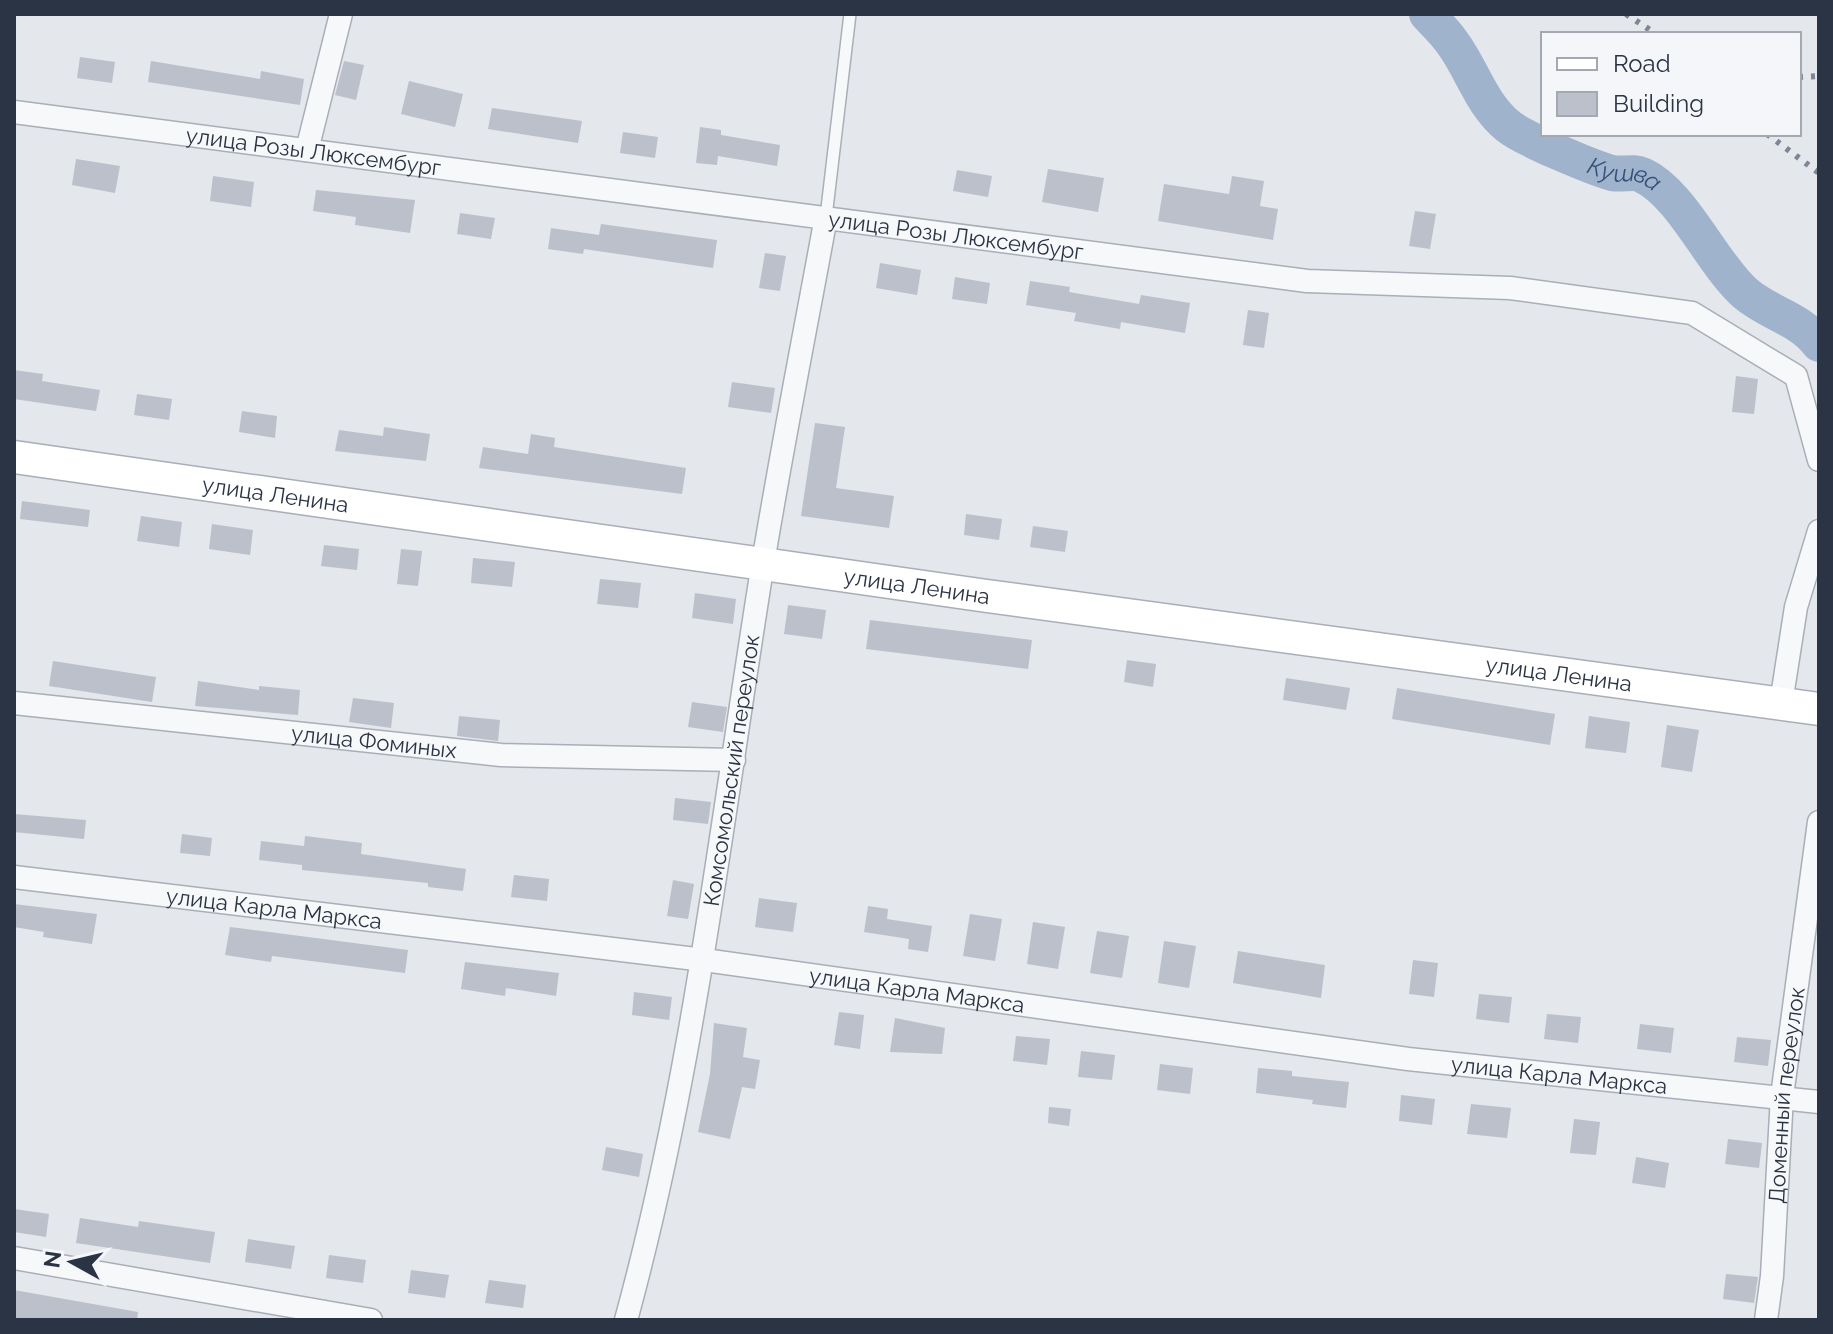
<svg xmlns="http://www.w3.org/2000/svg" width="1833" height="1334" font-family="Raleway,sans-serif">
<style>
.lines{fill:none;stroke-linecap:round;stroke-linejoin:round}
.river{stroke:#9fb4cc;stroke-width:36}
.building{fill:#bbc0ca}
.service-casing{stroke:#a9aeb7;stroke-width:14}
.minor-casing{stroke:#a9aeb7;stroke-width:25}
.secondary-casing{stroke:#a9aeb7;stroke-width:35}
.service{stroke:#f7f8fa;stroke-width:11}
.minor{stroke:#f7f8fa;stroke-width:22}
.secondary{stroke:#fff;stroke-width:32}
.rail{stroke:#7d8696;stroke-width:6;stroke-dasharray:4 8;stroke-linecap:butt}
.labels{text-anchor:middle;stroke-width:6;stroke-linejoin:round;paint-order:stroke}
.street-label{font-size:22px;fill:#2b3445;stroke:#f4f6f9}
.water-label{font-size:24px;font-style:italic;fill:#34527a;stroke:#f4f6f9}
</style>
<rect width="100%" height="100%" fill="#e4e7ec"/>
<g class="lines">
<path class="river" id="s1" d="M1427,14C1435,23 1444,31 1451,41C1472,68 1480,103 1508,126C1524,139 1591,167 1612,173C1622,175 1634,171 1642,175C1682,193 1712,264 1745,293C1769,314 1800,318 1819,344"/>
</g>
<g class="building">
<polygon points="80,57 115,62 112,83 77,78"/>
<polygon points="151,61 260,79 261,71 304,79 300,105 148,82"/>
<polygon points="344,61 364,65 356,100 335,95"/>
<polygon points="409,81 463,94 455,127 401,114"/>
<polygon points="492,108 582,121 578,143 488,129"/>
<polygon points="700,127 721,130 721,135 780,145 777,166 718,156 717,165 696,163"/>
<polygon points="623,132 658,137 655,158 620,153"/>
<polygon points="76,159 120,166 115,193 72,185"/>
<polygon points="1048,169 1104,178 1098,212 1042,202"/>
<polygon points="957,170 992,176 988,197 953,191"/>
<polygon points="213,176 254,182 251,207 210,201"/>
<polygon points="1232,176 1264,181 1260,206 1278,209 1273,240 1158,221 1164,184 1229,194"/>
<polygon points="316,190 415,200 410,233 355,225 356,217 313,211"/>
<polygon points="1415,211 1436,214 1430,249 1409,246"/>
<polygon points="460,213 495,218 491,239 457,234"/>
<polygon points="601,224 717,240 713,268 584,249 583,254 548,249 551,228 599,235"/>
<polygon points="765,253 786,256 780,291 759,288"/>
<polygon points="880,263 921,270 917,295 876,288"/>
<polygon points="955,277 990,283 987,304 952,299"/>
<polygon points="1030,281 1070,287 1069,292 1139,304 1141,295 1190,303 1185,333 1121,322 1120,329 1074,321 1076,313 1026,305"/>
<polygon points="1248,310 1269,313 1264,348 1243,345"/>
<polygon points="14,370 43,374 42,381 100,390 96,411 14,399"/>
<polygon points="1736,376 1758,379 1754,414 1732,412"/>
<polygon points="732,382 775,388 771,413 728,407"/>
<polygon points="137,394 172,399 169,420 134,415"/>
<polygon points="242,411 277,416 275,438 239,432"/>
<polygon points="815,423 845,427 836,488 894,496 889,528 801,516"/>
<polygon points="384,427 430,434 426,461 335,451 339,430 383,436"/>
<polygon points="531,434 555,438 554,447 686,468 682,494 479,468 483,447 528,454"/>
<polygon points="22,501 90,510 88,527 20,519"/>
<polygon points="966,514 1002,519 999,540 964,535"/>
<polygon points="141,516 182,522 179,547 137,541"/>
<polygon points="212,524 253,530 250,555 209,549"/>
<polygon points="1033,526 1068,531 1065,552 1030,547"/>
<polygon points="324,545 359,549 357,570 321,566"/>
<polygon points="401,549 422,551 418,586 397,584"/>
<polygon points="473,558 515,562 512,587 471,583"/>
<polygon points="600,579 641,583 638,608 597,604"/>
<polygon points="695,593 736,599 733,624 692,618"/>
<polygon points="788,605 826,610 822,639 784,634"/>
<polygon points="870,620 1032,640 1028,669 866,649"/>
<polygon points="1127,660 1156,664 1153,687 1124,682"/>
<polygon points="53,661 156,677 152,702 49,686"/>
<polygon points="1286,678 1350,688 1346,710 1283,700"/>
<polygon points="198,681 259,690 259,686 300,690 298,715 195,706"/>
<polygon points="1397,688 1555,714 1550,745 1392,719"/>
<polygon points="353,698 394,703 391,728 349,722"/>
<polygon points="692,702 727,707 723,732 688,727"/>
<polygon points="459,716 500,720 498,741 457,736"/>
<polygon points="1589,716 1630,722 1626,753 1585,748"/>
<polygon points="1667,725 1699,730 1692,772 1661,767"/>
<polygon points="675,798 711,802 708,824 673,820"/>
<polygon points="14,814 86,820 84,839 14,832"/>
<polygon points="182,834 212,838 210,856 180,853"/>
<polygon points="305,836 362,843 361,854 466,869 463,891 428,887 428,883 302,870 302,865 259,860 261,841 304,846"/>
<polygon points="514,875 549,879 547,901 511,897"/>
<polygon points="673,880 694,884 688,919 667,916"/>
<polygon points="759,898 797,903 793,932 755,927"/>
<polygon points="14,904 97,914 92,944 43,937 44,932 14,927"/>
<polygon points="868,906 888,909 887,919 932,926 928,952 908,949 909,939 864,932"/>
<polygon points="970,914 1002,919 995,961 963,956"/>
<polygon points="1033,922 1065,927 1058,969 1027,964"/>
<polygon points="230,927 408,950 405,973 272,956 271,962 225,955"/>
<polygon points="1097,931 1129,936 1122,978 1090,973"/>
<polygon points="1164,941 1196,946 1189,988 1158,983"/>
<polygon points="1238,951 1325,965 1321,998 1233,983"/>
<polygon points="1413,960 1438,963 1434,997 1409,994"/>
<polygon points="465,962 559,973 556,996 506,988 505,996 461,989"/>
<polygon points="634,992 672,997 669,1020 632,1015"/>
<polygon points="1479,994 1512,997 1509,1023 1476,1019"/>
<polygon points="839,1012 864,1015 860,1049 834,1045"/>
<polygon points="1547,1014 1581,1017 1578,1043 1544,1039"/>
<polygon points="895,1018 945,1028 942,1054 890,1052"/>
<polygon points="714,1023 747,1028 743,1057 760,1060 755,1089 742,1087 730,1139 698,1132 710,1074"/>
<polygon points="1640,1024 1674,1028 1671,1053 1637,1049"/>
<polygon points="1016,1036 1050,1039 1047,1065 1013,1061"/>
<polygon points="1737,1037 1771,1040 1768,1066 1734,1062"/>
<polygon points="1081,1051 1115,1055 1112,1080 1078,1077"/>
<polygon points="1160,1064 1193,1068 1190,1094 1157,1090"/>
<polygon points="1258,1068 1292,1071 1292,1076 1349,1082 1346,1108 1312,1104 1313,1100 1256,1093"/>
<polygon points="1401,1095 1435,1099 1432,1125 1399,1121"/>
<polygon points="1471,1104 1511,1108 1507,1138 1467,1134"/>
<polygon points="1049,1107 1071,1109 1069,1126 1048,1123"/>
<polygon points="1574,1119 1600,1122 1596,1155 1570,1153"/>
<polygon points="1728,1139 1762,1143 1759,1168 1725,1164"/>
<polygon points="606,1147 643,1154 639,1177 602,1170"/>
<polygon points="1636,1157 1669,1163 1665,1188 1632,1183"/>
<polygon points="14,1209 49,1214 46,1237 14,1232"/>
<polygon points="80,1218 138,1227 139,1221 215,1232 210,1263 76,1243"/>
<polygon points="248,1239 295,1246 291,1269 245,1262"/>
<polygon points="329,1255 366,1260 363,1283 326,1278"/>
<polygon points="411,1270 449,1275 445,1298 408,1293"/>
<polygon points="1726,1274 1758,1277 1754,1303 1723,1299"/>
<polygon points="489,1280 526,1285 523,1308 485,1303"/>
<polygon points="14,1290 138,1312 137,1320 14,1318"/>
</g>
<g class="lines">
<defs>
<polyline id="service" points="826,217 850,14"/>
<g id="minor">
<path id="s2" d="M14,112L1307,281L1510,288L1692,313L1796,376L1819,460"/>
<polyline points="307,150 341,14"/>
<path id="s3" d="M14,703L501,755L734,760"/>
<polyline points="1781,703 1796,607 1819,531"/>
<path id="s4" d="M14,877L704,960L1408,1059L1819,1102"/>
<polyline points="14,1258 371,1320"/>
<path id="s5" d="M626,1320C694,1072 722,816 763,563C782,447 805,332 826,217"/>
<path id="s6" d="M1766,1320L1772,1276L1782,1096L1819,822"/>
</g>
<g id="secondary">
<path id="s7" d="M14,457L987,596L1819,709"/>
</g>
</defs>
<use href="#service" class="service-casing"/>
<use href="#minor" class="minor-casing"/>
<use href="#secondary" class="secondary-casing"/>
<use href="#service" class="service"/>
<use href="#minor" class="minor"/>
<use href="#secondary" class="secondary"/>
<g class="rail">
<polyline points="1626,14 1656,34"/>
<polyline points="1799,77 1819,76"/>
<polyline points="1767,134 1819,173"/>
</g>
</g>
<g class="labels">
<g class="street-label">
<text dy="8" stroke="none"><textPath href="#s2" startOffset="302">улица Розы Люксембург</textPath></text>
<text dy="8" stroke="none"><textPath href="#s2" startOffset="950">улица Розы Люксембург</textPath></text>
<text dy="8" stroke="none"><textPath href="#s7" startOffset="264">улица Ленина</textPath></text>
<text dy="8" stroke="none"><textPath href="#s7" startOffset="912">улица Ленина</textPath></text>
<text dy="8" stroke="none"><textPath href="#s7" startOffset="1560">улица Ленина</textPath></text>
<text dy="8" stroke="none"><textPath href="#s3" startOffset="362">улица Фоминых</textPath></text>
<text dy="8" stroke="none"><textPath href="#s5" startOffset="560">Комсомольский переулок</textPath></text>
<text dy="8" stroke="none"><textPath href="#s4" startOffset="262">улица Карла Маркса</textPath></text>
<text dy="8" stroke="none"><textPath href="#s4" startOffset="910">улица Карла Маркса</textPath></text>
<text dy="8" stroke="none"><textPath href="#s4" startOffset="1558">улица Карла Маркса</textPath></text>
<text dy="8" stroke="none"><textPath href="#s6" startOffset="226">Доменный переулок</textPath></text>
</g>
<g class="water-label">
<text dy="8" stroke="none"><textPath href="#s1" startOffset="266">Кушва</textPath></text>
</g>
</g>
<rect width="1833" height="1334" fill="none" stroke="#2b3445" stroke-width="32"/>
<rect x="1541" y="32" width="260" height="104" fill="#f4f6f9" stroke="#a4a8b1" stroke-width="2"/>
<rect x="1557" y="58" width="40" height="12" fill="#ffffff" stroke="#a4a8b1" stroke-width="2"/>
<text x="1613" y="72" font-size="24" fill="#2b3445">Road</text>
<rect x="1557" y="92" width="40" height="24" fill="#bbc0ca" stroke="#a4a8b1" stroke-width="2"/>
<text x="1613" y="112" font-size="24" fill="#2b3445">Building</text>
<g transform="translate(72 1262) rotate(278)" stroke="#f4f6f9" stroke-width="6" paint-order="stroke">
<path d="M0-6L14 30L0 20L-14 30Z" fill="#2b3445"/>
<text y="-12" font-size="22" font-weight="bold" text-anchor="middle" fill="#2b3445">N</text>
</g>
</svg>
